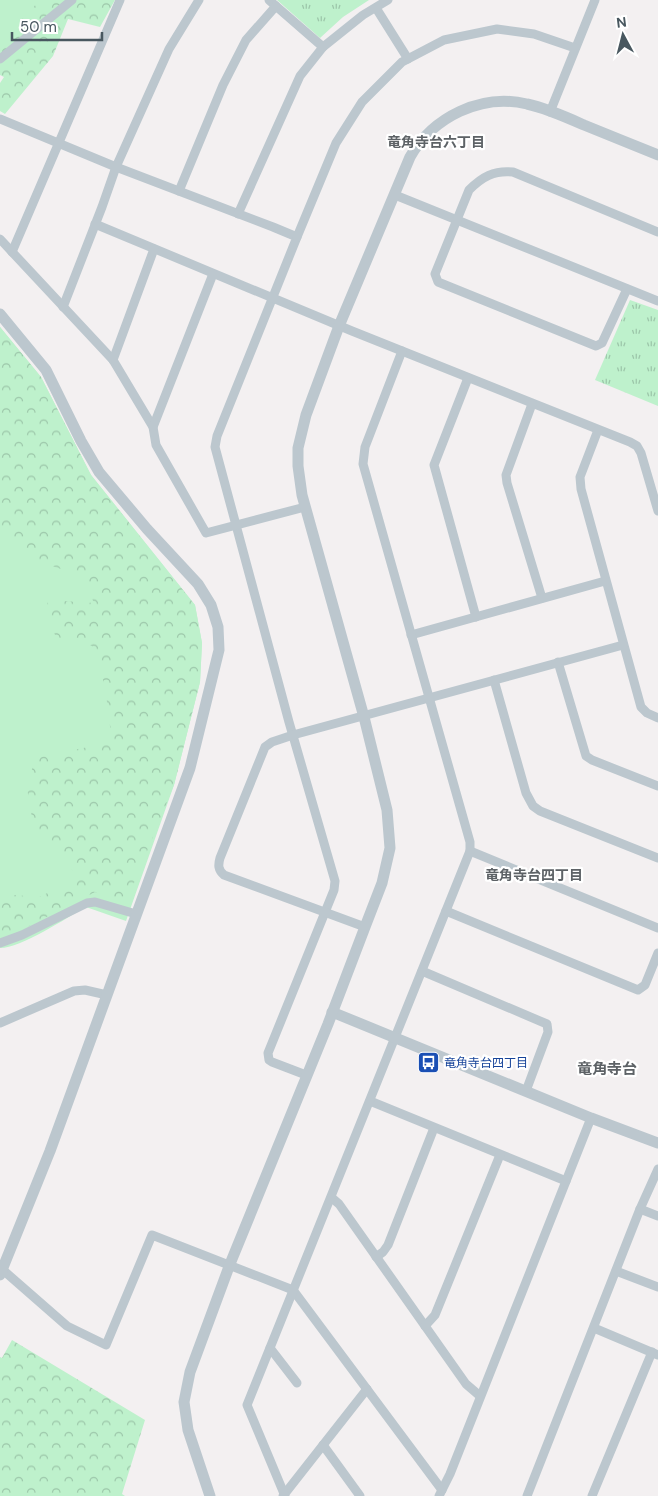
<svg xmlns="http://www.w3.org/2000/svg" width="658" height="1496" font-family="'DM Sans','Noto Sans JP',sans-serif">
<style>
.grass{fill:#bef1cc}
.forest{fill:url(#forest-crowns)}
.park{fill:url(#park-tufts)}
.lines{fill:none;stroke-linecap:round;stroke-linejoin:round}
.minor{stroke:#bcc7ce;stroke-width:9}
.tertiary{stroke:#bcc7ce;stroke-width:11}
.labels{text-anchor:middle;stroke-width:4.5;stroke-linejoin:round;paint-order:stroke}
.transit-label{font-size:12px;fill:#164399;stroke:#fff;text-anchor:start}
.neighbourhood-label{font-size:14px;font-weight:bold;fill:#5d6266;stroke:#fff}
.quarter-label{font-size:15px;font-weight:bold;fill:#5d6266;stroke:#fff}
</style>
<defs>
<pattern id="forest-crowns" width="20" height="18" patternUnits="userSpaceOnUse" patternTransform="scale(1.25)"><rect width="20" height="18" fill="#bef1cc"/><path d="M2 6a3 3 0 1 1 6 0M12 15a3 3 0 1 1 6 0" fill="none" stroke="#9cc6a9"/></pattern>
<pattern id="park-tufts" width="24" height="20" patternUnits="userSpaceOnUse" patternTransform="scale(1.25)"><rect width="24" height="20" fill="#bef1cc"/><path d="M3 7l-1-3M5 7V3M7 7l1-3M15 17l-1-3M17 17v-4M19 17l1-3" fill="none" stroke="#9cc6a9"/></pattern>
</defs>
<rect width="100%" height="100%" fill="#f3f0f1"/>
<g class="grass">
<polygon points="0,0 61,0 0,53"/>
<path d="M0,327L41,377L91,475L195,605L202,643L200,682L174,785L126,921L86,907C66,918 21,948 0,948Z"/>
</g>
<g class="forest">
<polygon points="40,0 115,0 100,27 68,19 53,56 5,114 0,111 0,83 4,77 0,75 0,43"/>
<polygon points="0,327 41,377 91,475 195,605 202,643 200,682 174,785 125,905 95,892 21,930 0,935 0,894 39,897 79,878 33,824 27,788 35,758 112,742 105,686 92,646 56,637 44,611 49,600 94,603 82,576 28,558 0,535"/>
<polygon points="12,1340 145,1420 122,1494 125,1496 0,1496 0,1357 2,1358"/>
</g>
<g class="park">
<polygon points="277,0 369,0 343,17 320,38"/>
<polygon points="630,300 658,310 658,406 595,380"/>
</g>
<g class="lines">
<g class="minor">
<polyline points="269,0 323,47"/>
<polyline points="376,8 408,59"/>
<polyline points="0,59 72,0"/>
<polyline points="550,112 595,0"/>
<polyline points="0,119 116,167 273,227 297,237 217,436 215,447 289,722 335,881 334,890 268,1053 269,1060 272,1062 306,1075"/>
<polyline points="179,191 223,85 246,40 276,6"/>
<polyline points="395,195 658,301"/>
<polyline points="238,214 300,76 323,47 363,15 388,0"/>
<polyline points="95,224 352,331 630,442 637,446 641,453 658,511"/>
<polyline points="297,237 336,143 362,102 402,62 444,40 497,29 534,34 575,48"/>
<polyline points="0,239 113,360 153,427 156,445 206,533 305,507"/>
<polyline points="12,252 120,0"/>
<path d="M627,289L602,343L596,346L438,282L435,274L469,190C482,177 494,170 513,172L658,232"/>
<polyline points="63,307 102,207 116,167 169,49 199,0"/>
<polyline points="113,360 154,249"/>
<polyline points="468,378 434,465 476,617"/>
<polyline points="532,404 506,475 507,483 542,598"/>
<polyline points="153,427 213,274"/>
<polyline points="598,430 580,477 581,489 641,707 647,713 658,718"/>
<polyline points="411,635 605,581"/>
<polyline points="558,662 586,756 592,760 658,786"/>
<polyline points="494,680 526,793 533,806 540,811 658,858"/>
<polyline points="470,851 658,928"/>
<polyline points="446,911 638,990 645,985 658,953"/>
<path d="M365,927L224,875C218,870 218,865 220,858L265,747L272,742L293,735L623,645"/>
<polyline points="0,943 22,935 87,903 95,902 136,914"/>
<polyline points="422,971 547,1024 548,1032 526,1091"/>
<polyline points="0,1023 74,991 85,990 107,995"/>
<polyline points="370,1101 566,1181"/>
<polyline points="332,1198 339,1204 466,1384 480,1396"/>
<polyline points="640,1209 658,1216"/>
<polyline points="376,1257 383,1252 388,1245 434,1128"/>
<polyline points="3,1270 67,1326 106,1345 152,1235 293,1290 442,1490"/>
<polyline points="616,1271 658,1287"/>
<polyline points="425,1326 435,1315 500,1155"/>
<polyline points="594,1328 658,1355"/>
<polyline points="270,1348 297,1383"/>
<polyline points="323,1445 360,1496"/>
<polyline points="283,1496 367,1389"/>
<polyline points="285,1496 247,1405 470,851 470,842 363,464 365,447 402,351"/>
<polyline points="439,1496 450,1474 591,1118"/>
<polyline points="527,1496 640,1209 658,1169"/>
<polyline points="592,1496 652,1352"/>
</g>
<g class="tertiary">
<polyline points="0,314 46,370 81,441 99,472 147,529 198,584 211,605 218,627 219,650 190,768 50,1151 0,1275"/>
<polyline points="332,1012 591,1118 658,1143"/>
<path d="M210,1496L188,1430L184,1402L190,1372L230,1264L328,1024L365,927L382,883L390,848L387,810L364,717L302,495L298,466V448L306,415L339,326L410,157C433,117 481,93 527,104C546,108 566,117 584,125C609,135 633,145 658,155"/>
</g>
</g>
<defs>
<symbol id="bus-square" viewBox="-11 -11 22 22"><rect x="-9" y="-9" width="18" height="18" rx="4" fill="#1a4fb4" stroke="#fff"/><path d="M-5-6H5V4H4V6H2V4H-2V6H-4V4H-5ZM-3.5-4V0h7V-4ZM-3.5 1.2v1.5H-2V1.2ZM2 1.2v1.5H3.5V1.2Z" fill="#fff"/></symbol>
</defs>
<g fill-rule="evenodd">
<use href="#bus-square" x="416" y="1050" width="25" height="25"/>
</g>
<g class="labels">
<g class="transit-label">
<text x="444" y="1067">竜角寺台四丁目</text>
</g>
<g class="neighbourhood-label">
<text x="436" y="147">竜角寺台六丁目</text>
<text x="534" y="880">竜角寺台四丁目</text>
</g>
<g class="quarter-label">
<text x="607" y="1074">竜角寺台</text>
</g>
</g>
<g transform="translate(623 35) rotate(353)" stroke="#ffffff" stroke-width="4" paint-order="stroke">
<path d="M0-4L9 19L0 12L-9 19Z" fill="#48575f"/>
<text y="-8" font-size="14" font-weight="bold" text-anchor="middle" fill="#48575f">N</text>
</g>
<path d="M12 32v8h90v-8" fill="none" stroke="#48575f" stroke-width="2.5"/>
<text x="20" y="32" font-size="15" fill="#48575f" stroke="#ffffff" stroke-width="4" paint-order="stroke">50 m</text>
</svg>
